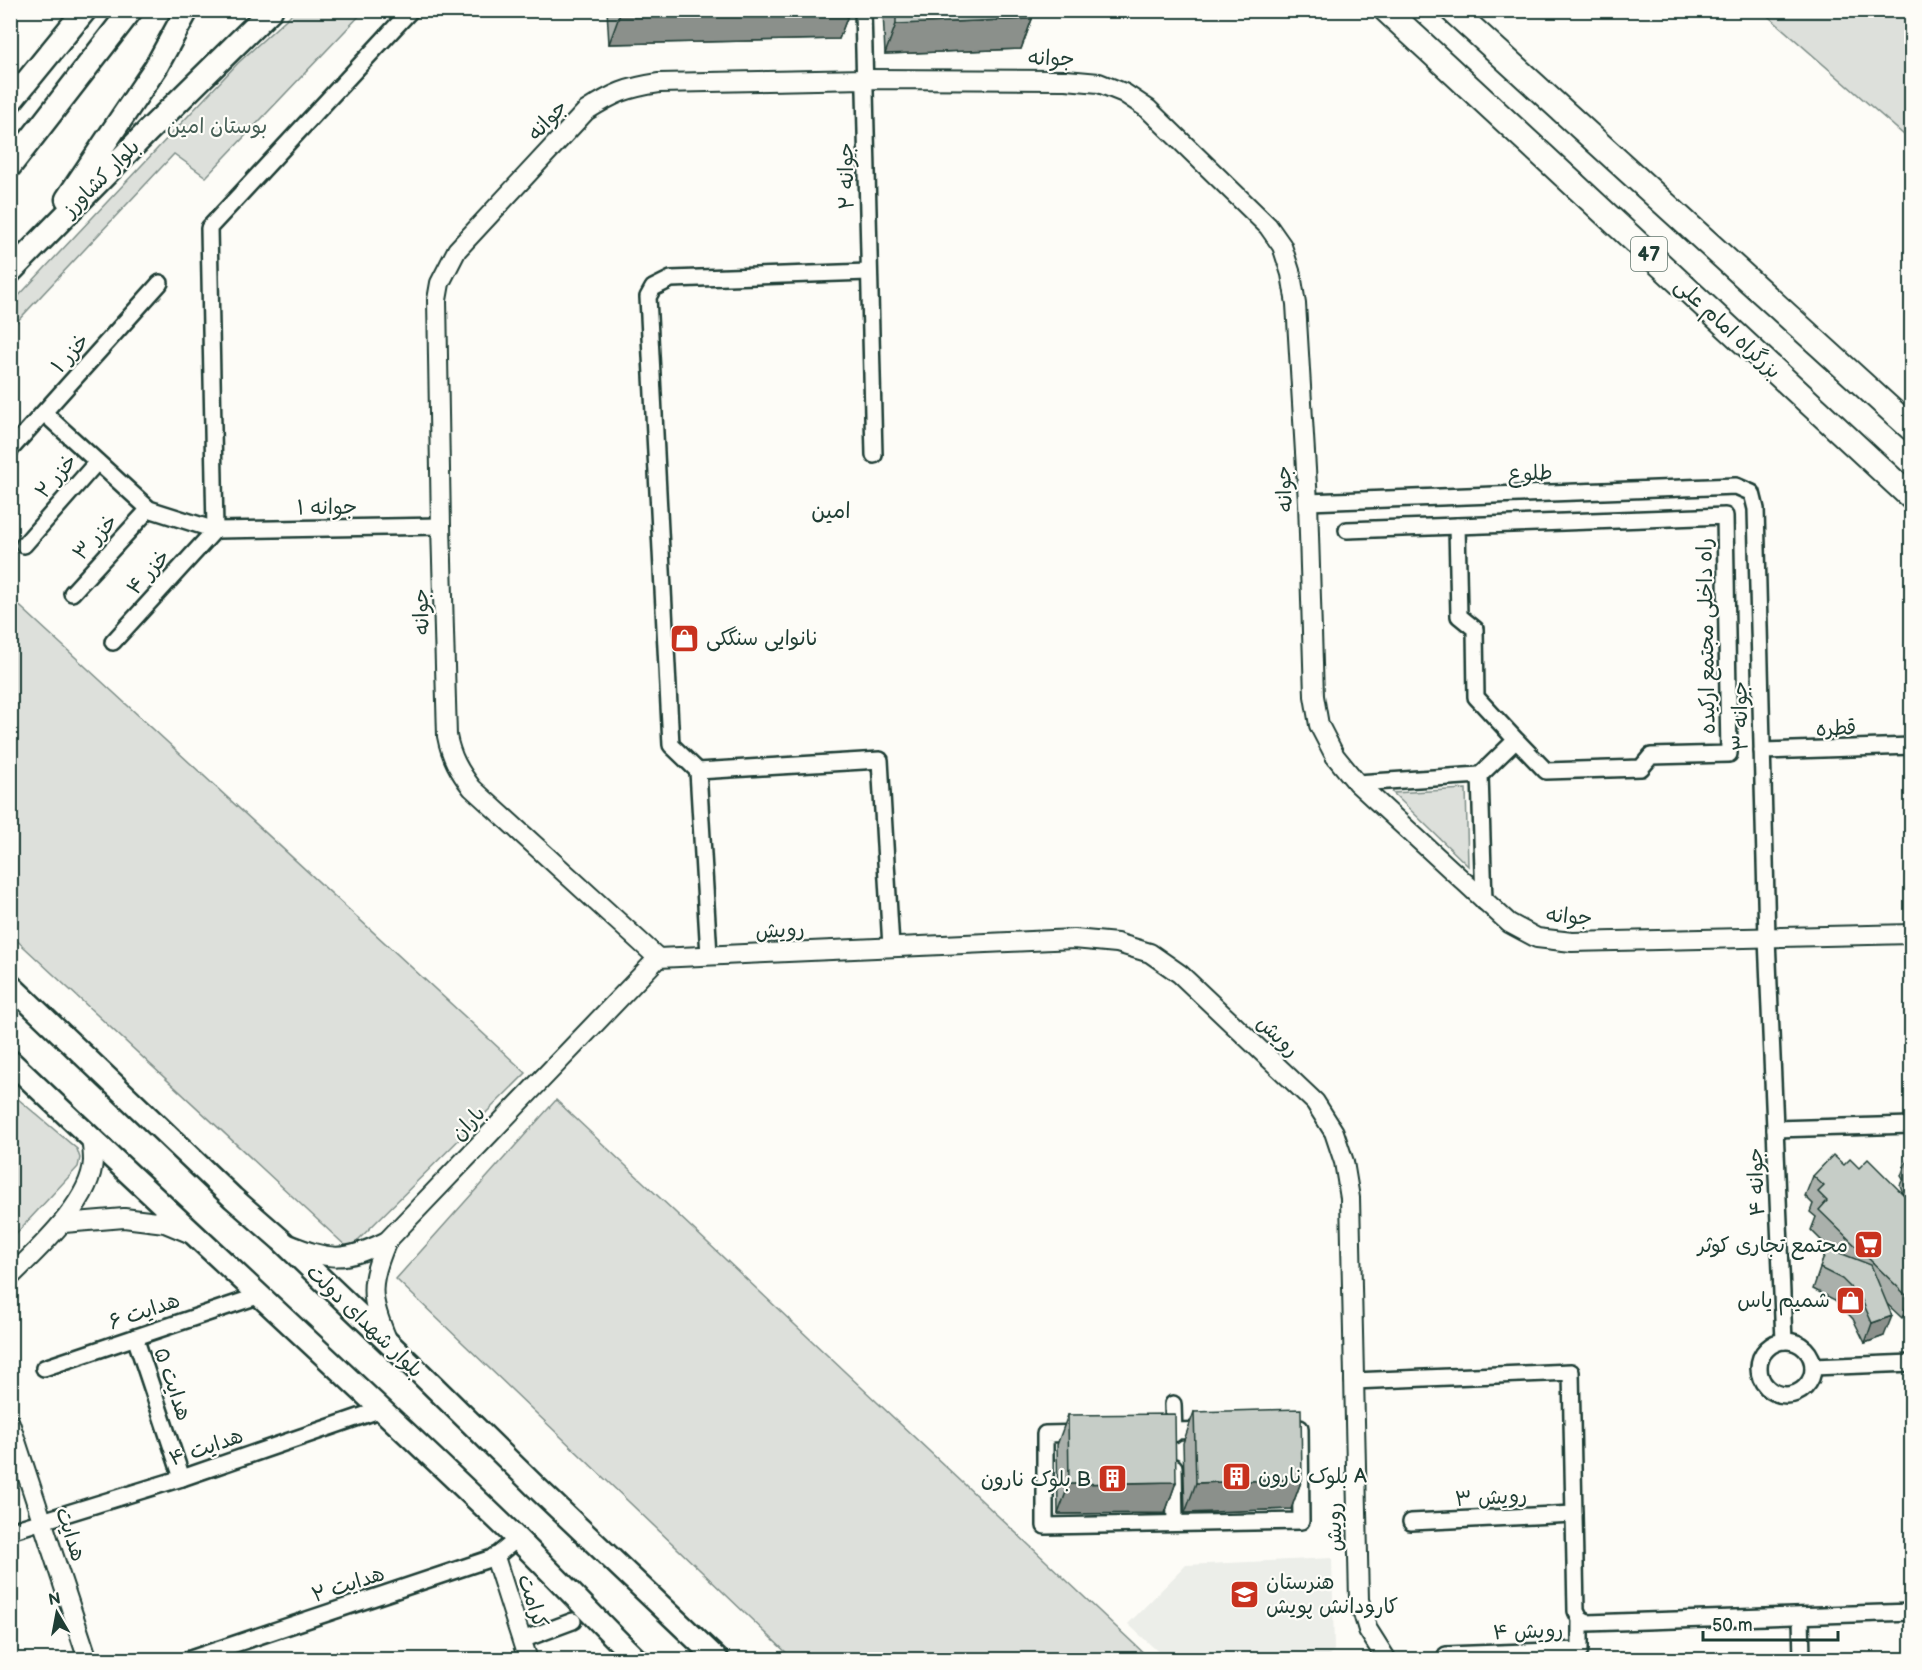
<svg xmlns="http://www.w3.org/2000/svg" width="1922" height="1670" font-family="'Balsamiq Sans','Playpen Sans Arabic',sans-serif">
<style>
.built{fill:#eceee9}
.green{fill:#dde0db;stroke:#7e8e88;stroke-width:1.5}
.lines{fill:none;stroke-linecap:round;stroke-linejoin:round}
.minor-casing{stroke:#1f3d34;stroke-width:20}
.tertiary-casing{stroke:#1f3d34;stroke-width:22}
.secondary-casing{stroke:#1f3d34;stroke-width:26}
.primary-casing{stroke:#1f3d34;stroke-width:27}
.trunk-casing{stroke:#1f3d34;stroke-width:28}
.minor{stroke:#fdfcf7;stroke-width:15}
.tertiary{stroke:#fdfcf7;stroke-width:18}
.secondary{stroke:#fdfcf7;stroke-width:21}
.primary{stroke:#fdfcf7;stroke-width:22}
.trunk{stroke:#fdfcf7;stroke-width:24}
.wall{fill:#aab0ab;stroke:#1f3d34;stroke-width:1.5}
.shaded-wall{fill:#8b908b;stroke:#1f3d34;stroke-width:1.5}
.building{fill:#c6cdc7;stroke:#1f3d34;stroke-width:1.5}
.labels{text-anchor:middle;stroke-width:4.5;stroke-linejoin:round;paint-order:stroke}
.shield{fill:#fdfcf7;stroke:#62766e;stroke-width:1.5}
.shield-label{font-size:20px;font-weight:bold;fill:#1f3d34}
.street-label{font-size:21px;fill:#1f3d34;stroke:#fdfcf7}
.park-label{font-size:21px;fill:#455e55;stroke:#fdfcf7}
.poi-label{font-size:21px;fill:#1f3d34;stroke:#fdfcf7;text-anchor:start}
.neighbourhood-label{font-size:22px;fill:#1f3d34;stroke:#fdfcf7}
</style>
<rect width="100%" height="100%" fill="#fdfcf7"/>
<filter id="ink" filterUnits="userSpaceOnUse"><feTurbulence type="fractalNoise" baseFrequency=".0167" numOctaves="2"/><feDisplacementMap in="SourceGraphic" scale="12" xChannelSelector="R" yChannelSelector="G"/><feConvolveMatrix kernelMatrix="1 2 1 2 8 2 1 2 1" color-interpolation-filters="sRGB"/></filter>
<g filter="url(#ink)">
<polygon class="built" points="1332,1558 1334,1650 1325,1659 1166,1659 1128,1624 1186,1565"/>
<g class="green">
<polygon points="295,11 364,11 206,177 174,154 11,328 11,304 238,63"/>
<polygon points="1762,11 1911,11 1911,141"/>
<polygon points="10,597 526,1073 349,1249 11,935"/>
<polygon points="1466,789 1468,866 1393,793"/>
<polygon points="11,1093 77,1149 80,1158 78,1167 11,1239"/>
<polygon points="556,1100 1150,1659 793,1659 396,1279"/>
</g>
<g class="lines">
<defs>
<g id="minor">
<polyline points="863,10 874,455"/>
<polyline points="44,413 149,509 215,530 441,526"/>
<polyline points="10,450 160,283"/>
<polyline points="1308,502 1736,486 1752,493 1756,509 1767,938 1784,1341"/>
<polyline points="215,530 209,228 411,10"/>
<polyline points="1347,530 1457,526"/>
<polyline points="24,545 97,462"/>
<polyline points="72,593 149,509"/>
<polyline points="113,642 215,530"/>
<polyline points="1762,751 1912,746"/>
<polyline points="698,771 880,760 891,947"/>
<polyline points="1480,775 1516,740 1546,771 1641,768 1651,756 1729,754 1725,516 1457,526 1459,616 1475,629 1476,697 1516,740"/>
<polyline points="1357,783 1480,775 1484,902"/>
<polyline points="709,955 698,771 671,745 648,297 653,288 671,279 868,272"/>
<polyline points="1775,1129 1912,1125"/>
<polyline points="135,1337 182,1478"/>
<circle cx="1786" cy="1368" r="27"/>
<polyline points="1813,1367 1912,1363"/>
<polyline points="44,1368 258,1296"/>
<polyline points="1353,1381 1571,1372 1576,1611 1580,1619 1587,1623 1912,1612"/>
<polyline points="1173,1404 1174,1434"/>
<polygon points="1300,1428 1301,1521 1045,1526 1045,1434"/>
<polyline points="1174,1467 1175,1523"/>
<polyline points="1411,1522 1574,1514"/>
<polyline points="10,1531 182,1478 382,1409"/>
<polyline points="1801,1616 1802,1660"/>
<polyline points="522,1640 573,1621"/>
<polyline points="1446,1655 1580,1650 1580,1619"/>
<polyline points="187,1660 495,1557 517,1539"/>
</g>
<g id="tertiary">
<path d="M658,958L472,788C459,771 451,757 447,736L441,526L437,300L440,283L457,250L586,111C614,93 626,88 659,83L865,79L1066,80L1099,83L1124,93L1148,109L1268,226L1282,246L1291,274L1296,304L1308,502L1314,696L1319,725L1335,756L1357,783L1509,923L1537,938L1572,942L1912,934"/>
<polyline points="658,958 1074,939 1117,943 1150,953 1180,974 1315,1102 1334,1132 1344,1162 1350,1198 1359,1600 1368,1630 1387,1660"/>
<polyline points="64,1223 124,1218 165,1223 189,1233"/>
<path d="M286,1243C331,1261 343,1262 387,1241"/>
<path d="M10,1277C38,1249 91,1202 93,1161C93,1154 92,1145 91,1138"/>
<path d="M387,1339C369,1297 369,1283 387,1241L658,958"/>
<polyline points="10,1423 88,1660"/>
<polyline points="495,1557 528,1660"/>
</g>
<g id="secondary">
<polyline points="10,985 233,1198 281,1240 420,1373 536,1487 718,1660"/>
<path d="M10,1061C172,1216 338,1366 499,1521C546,1566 591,1614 637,1660"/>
</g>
<g id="primary">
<polyline points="10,102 85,10"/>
<polyline points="10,166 131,10"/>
<polyline points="67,199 156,67 187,10"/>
<polyline points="10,272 147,132 271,10"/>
</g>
<g id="trunk">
<polyline points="1386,10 1912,498"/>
<polyline points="1452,10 1912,429"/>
</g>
</defs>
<use href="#minor" class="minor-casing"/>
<use href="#tertiary" class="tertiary-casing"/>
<use href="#secondary" class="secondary-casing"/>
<use href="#primary" class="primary-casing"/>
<use href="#trunk" class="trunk-casing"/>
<use href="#minor" class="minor"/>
<use href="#tertiary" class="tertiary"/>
<use href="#secondary" class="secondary"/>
<use href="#primary" class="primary"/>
<use href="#trunk" class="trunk"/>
</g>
<g class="wall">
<polygon points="607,10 850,10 839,39 609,44"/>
<polygon points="883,10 1032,10 1032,19 1021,49 885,54"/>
<polygon points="1911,1154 1911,1318 1907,1313 1902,1318 1887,1304 1884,1336 1865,1343 1853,1319 1835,1300 1813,1289 1827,1248 1830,1249 1811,1230 1816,1217 1810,1212 1813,1204 1805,1196 1813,1176 1844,1165 1859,1168 1903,1193 1900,1185 1903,1179 1901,1176 1909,1155"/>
<polygon points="1194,1412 1302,1479 1291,1509 1185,1513 1183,1443"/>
<polygon points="1068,1415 1176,1482 1165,1513 1058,1514 1057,1445"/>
</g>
<g class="shaded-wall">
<polygon points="763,10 850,10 839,39 609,44 620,14"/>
<polygon points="1032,19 1021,49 885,54 896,24"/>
<polygon points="1911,1295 1911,1300 1907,1313 1902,1318 1909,1298"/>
<polygon points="1892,1316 1884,1336 1865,1343 1872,1323"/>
<polygon points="1302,1479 1291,1509 1185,1513 1196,1483"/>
<polygon points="1176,1482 1165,1513 1058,1514 1069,1484"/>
</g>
<g class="building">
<polygon points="620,10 763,10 620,14"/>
<polygon points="896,10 1032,10 1032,19 896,24"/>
<polygon points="1833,1155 1844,1165 1850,1159 1859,1168 1868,1159 1911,1202 1911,1295 1909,1298 1819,1210 1827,1201 1818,1192 1824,1186 1813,1176"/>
<polygon points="1911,1163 1911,1177 1908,1165"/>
<polygon points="1827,1248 1871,1265 1892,1316 1872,1323 1861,1298 1842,1279 1820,1268"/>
<polygon points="1301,1409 1302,1479 1196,1483 1194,1412"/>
<polygon points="1175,1414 1176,1482 1069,1484 1068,1415"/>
</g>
</g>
<defs>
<symbol id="shop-square" viewBox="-11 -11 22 22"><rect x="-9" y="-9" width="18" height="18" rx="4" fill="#c8321e" stroke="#fdfcf7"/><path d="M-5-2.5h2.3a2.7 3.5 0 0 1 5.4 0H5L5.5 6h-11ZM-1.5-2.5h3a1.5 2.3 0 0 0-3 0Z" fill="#fff"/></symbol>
<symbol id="supermarket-square" viewBox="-11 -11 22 22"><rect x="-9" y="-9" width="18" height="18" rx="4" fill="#c8321e" stroke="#fdfcf7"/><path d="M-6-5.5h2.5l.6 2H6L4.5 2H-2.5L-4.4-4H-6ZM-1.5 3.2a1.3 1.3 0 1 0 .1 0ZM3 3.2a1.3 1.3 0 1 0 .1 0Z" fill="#fff"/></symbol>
<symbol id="building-square" viewBox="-11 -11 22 22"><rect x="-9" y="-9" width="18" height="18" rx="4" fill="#c8321e" stroke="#fdfcf7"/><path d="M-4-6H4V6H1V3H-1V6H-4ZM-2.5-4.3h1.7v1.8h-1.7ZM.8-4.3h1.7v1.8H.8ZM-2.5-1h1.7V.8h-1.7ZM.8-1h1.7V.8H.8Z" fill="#fff"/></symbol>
<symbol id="school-square" viewBox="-11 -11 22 22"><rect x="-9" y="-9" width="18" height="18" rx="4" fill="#c8321e" stroke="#fdfcf7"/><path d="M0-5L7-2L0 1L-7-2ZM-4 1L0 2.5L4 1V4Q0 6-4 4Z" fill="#fff"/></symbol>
</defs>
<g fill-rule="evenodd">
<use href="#shop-square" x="668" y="622" width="33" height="33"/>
<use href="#supermarket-square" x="1852" y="1228" width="33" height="33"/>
<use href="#shop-square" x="1834" y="1284" width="33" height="33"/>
<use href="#building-square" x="1220" y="1460" width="33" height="33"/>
<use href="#building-square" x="1096" y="1462" width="33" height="33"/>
<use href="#school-square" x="1228" y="1578" width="33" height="33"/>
</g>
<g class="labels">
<rect class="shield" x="1631" y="237" width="36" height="34" rx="4.5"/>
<g class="shield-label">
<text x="1649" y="261">47</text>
</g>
<g class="street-label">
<text transform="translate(1051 58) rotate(2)" y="7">جوانه</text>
<text transform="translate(547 120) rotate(-47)" y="7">جوانه</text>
<text transform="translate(846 176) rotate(-91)" y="7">جوانه ۲</text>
<text transform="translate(101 178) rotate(-45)" y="7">بلوار کشاورز</text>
<text transform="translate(1728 328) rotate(43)" y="7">بزرگراه امام علی</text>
<text transform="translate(70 353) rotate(-48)" y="7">خزر ۱</text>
<text transform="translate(1530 473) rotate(-2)" y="7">طلوع</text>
<text transform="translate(56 476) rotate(-49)" y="7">خزر ۲</text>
<text transform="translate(1284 489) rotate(-93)" y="7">جوانه</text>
<text transform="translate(327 507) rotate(-1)" y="7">جوانه ۱</text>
<text transform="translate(95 537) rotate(-47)" y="7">خزر ۳</text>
<text transform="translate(148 572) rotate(-48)" y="7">خزر ۴</text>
<text transform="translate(421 612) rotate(-92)" y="7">جوانه</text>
<text transform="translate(1706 636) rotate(-91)" y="7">راه داخلی مجتمع ارکیده</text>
<text transform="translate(1740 716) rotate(-91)" y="7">جوانه ۳</text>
<text transform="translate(1836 728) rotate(-2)" y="7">قطره</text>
<text transform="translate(1569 916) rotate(5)" y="7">جوانه</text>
<text transform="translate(780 930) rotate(-3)" y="7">رویش</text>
<text transform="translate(1278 1036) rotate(44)" y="7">رویش</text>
<text transform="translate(468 1123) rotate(-46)" y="7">باران</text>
<text transform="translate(1756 1182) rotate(-92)" y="7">جوانه ۴</text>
<text transform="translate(144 1311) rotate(-19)" y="7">هدایت ۶</text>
<text transform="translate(365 1321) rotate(44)" y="7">بلوار شهدای دولت</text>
<text transform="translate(173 1384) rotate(71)" y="7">هدایت ۵</text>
<text transform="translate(206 1447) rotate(-19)" y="7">هدایت ۴</text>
<text transform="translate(1491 1497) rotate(-3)" y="7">رویش ۳</text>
<text transform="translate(1334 1527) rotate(-91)" y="7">رویش</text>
<text transform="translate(71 1534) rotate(72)" y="7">هدایت</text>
<text transform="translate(348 1584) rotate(-18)" y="7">هدایت ۲</text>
<text transform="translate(533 1601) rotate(72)" y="7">کرامت</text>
<text transform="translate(1528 1631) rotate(-2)" y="7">رویش ۴</text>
</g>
<g class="park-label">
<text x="217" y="133">بوستان امین</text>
</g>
<g class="poi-label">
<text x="706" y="645">نانوایی سنگکی</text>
<text x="1848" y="1252" text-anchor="end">محتمع تجاری کوثر</text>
<text x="1830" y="1307" text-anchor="end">شمیم یاس</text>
<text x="1258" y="1483">بلوک نارون A</text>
<text x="1091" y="1486" text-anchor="end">بلوک نارون B</text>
<text x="1266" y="1589">هنرستان<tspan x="1266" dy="24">کارودانش پویش</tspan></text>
</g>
<g class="neighbourhood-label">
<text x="831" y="518">امین</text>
</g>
</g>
<rect width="1922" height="1670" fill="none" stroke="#fdfcf7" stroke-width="36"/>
<rect x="18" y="18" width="1886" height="1634" fill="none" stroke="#1f3d34" stroke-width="2" filter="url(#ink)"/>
<g transform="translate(57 1613) rotate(350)" stroke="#fdfcf7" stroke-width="4.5" paint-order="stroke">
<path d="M0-4.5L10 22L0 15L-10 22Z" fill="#1f3d34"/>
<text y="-9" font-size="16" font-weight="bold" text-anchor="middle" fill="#1f3d34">N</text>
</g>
<path d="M1703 1631v9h135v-9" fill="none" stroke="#1f3d34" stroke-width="3"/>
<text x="1712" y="1631" font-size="18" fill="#1f3d34" stroke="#fdfcf7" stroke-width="4.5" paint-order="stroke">50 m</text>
</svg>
